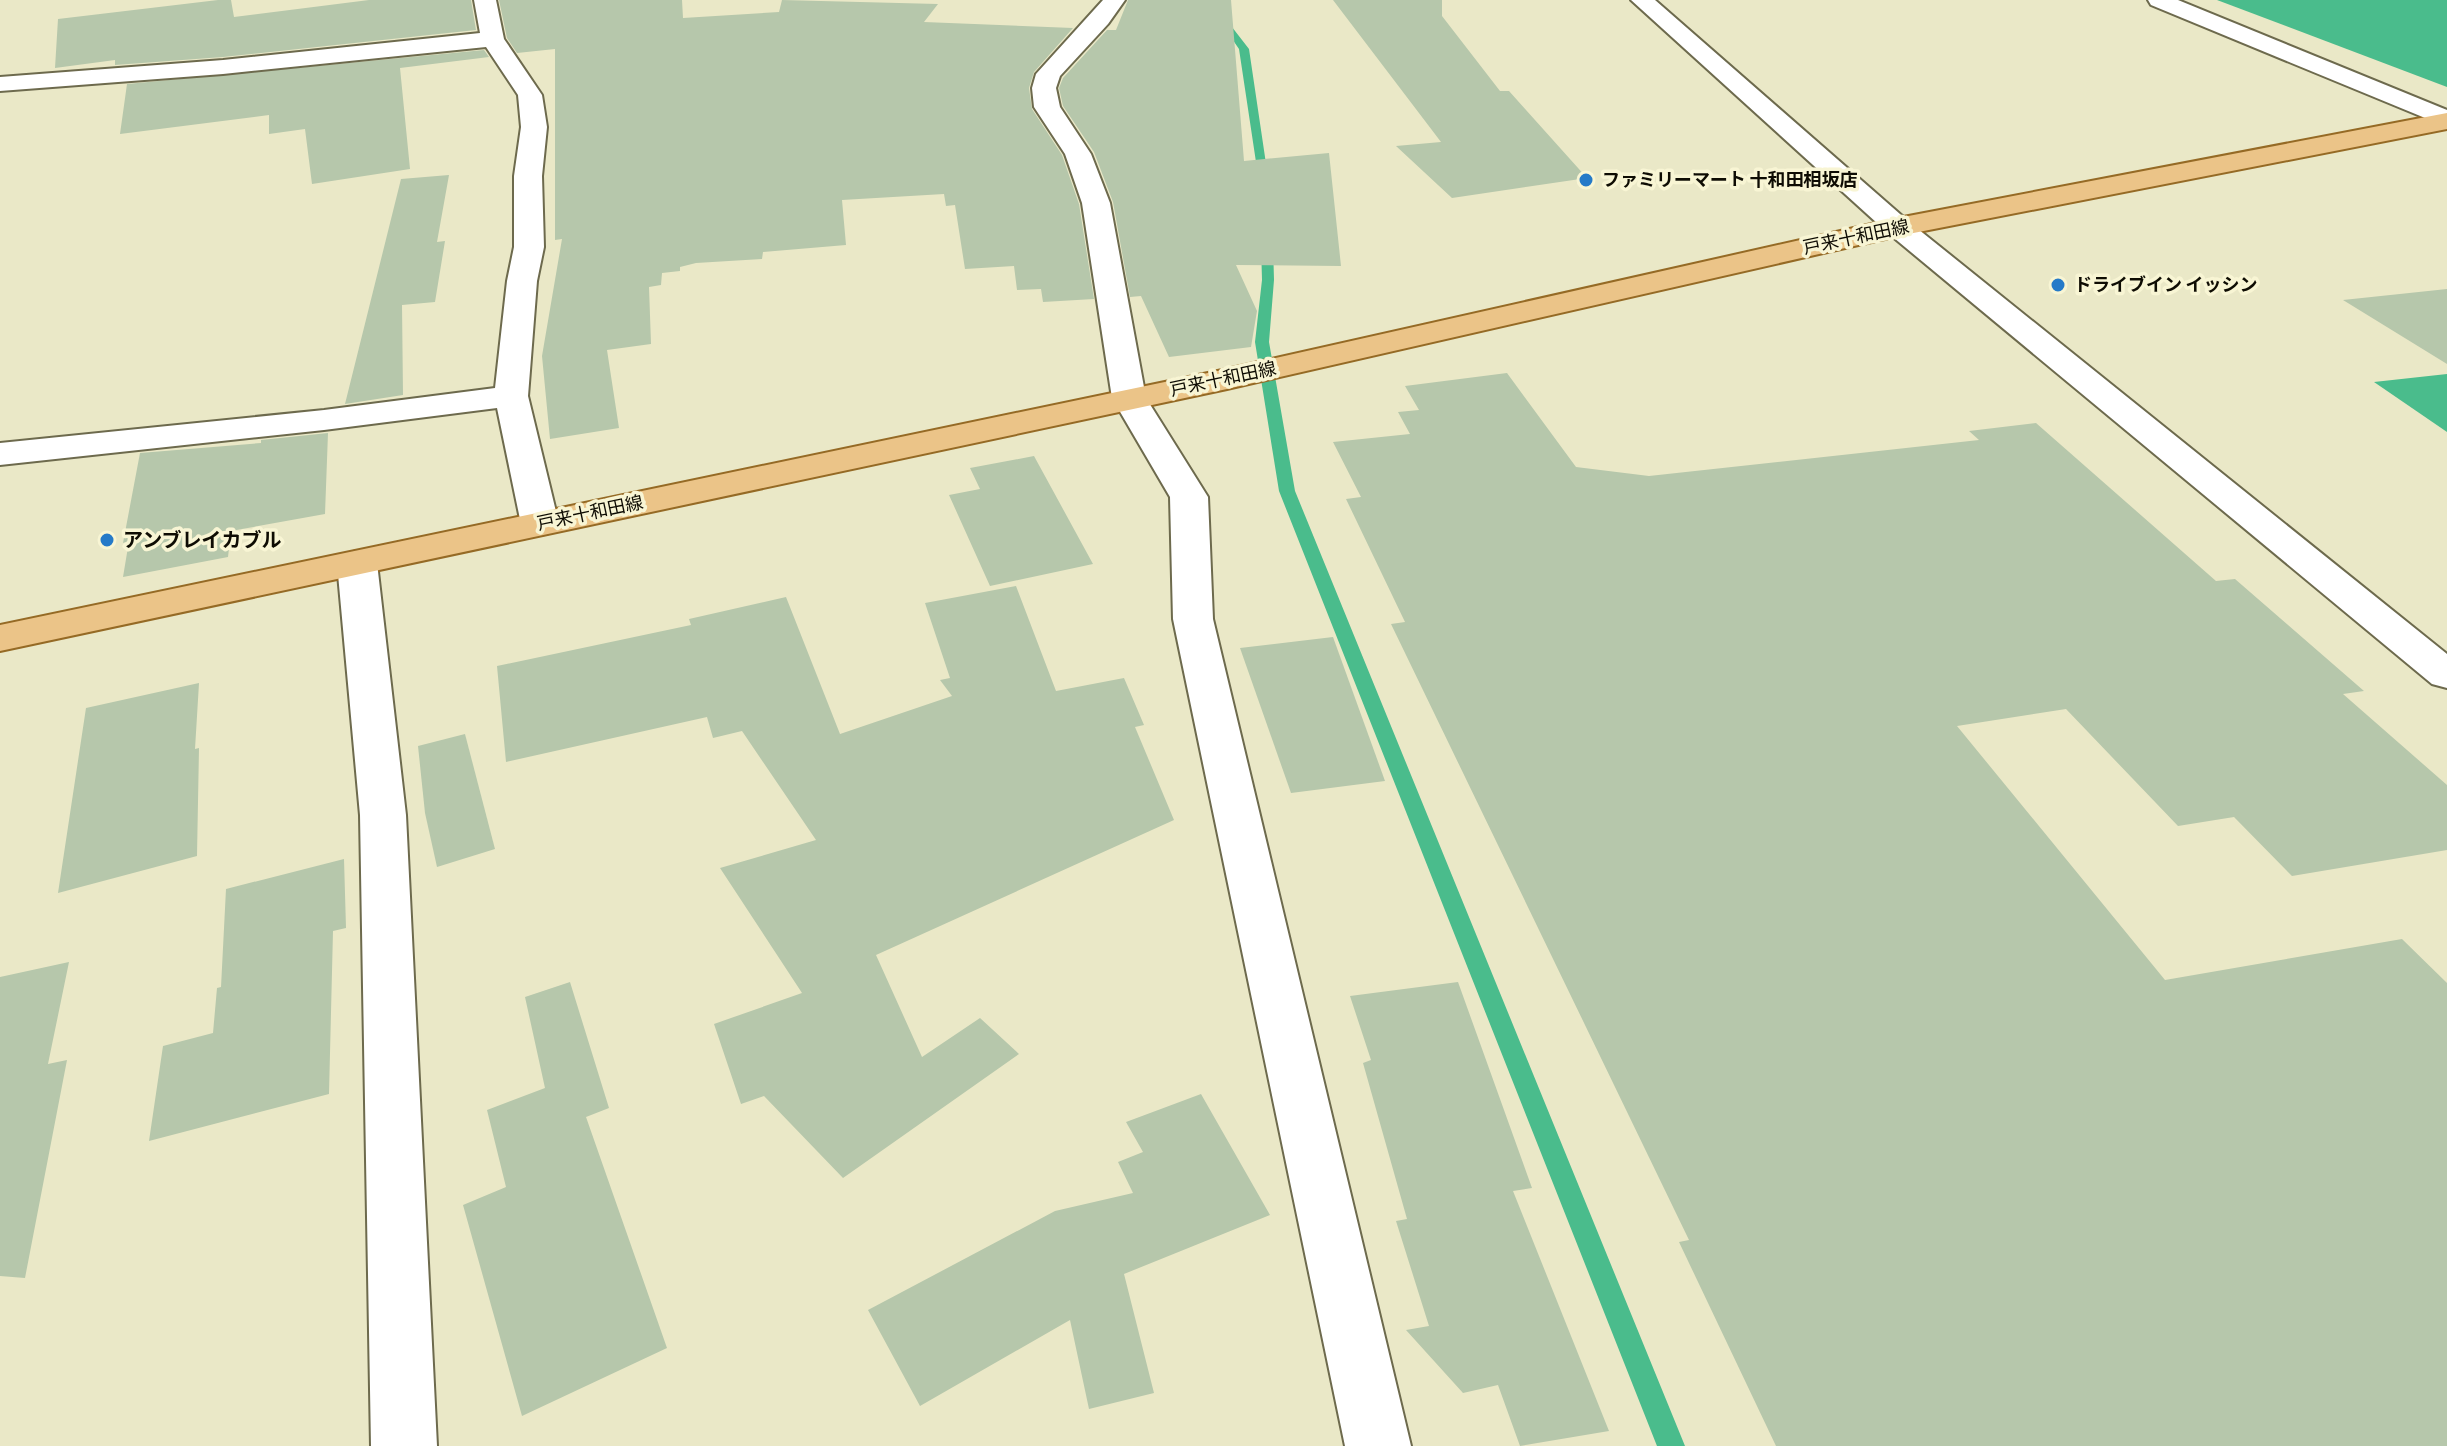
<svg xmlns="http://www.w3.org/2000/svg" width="2447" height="1446" font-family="Commissioner,'Noto Sans JP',sans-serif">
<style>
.water{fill:#4abc8c}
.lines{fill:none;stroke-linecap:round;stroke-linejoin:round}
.stream{fill:#4abc8c;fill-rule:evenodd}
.building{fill:#b6c7ab}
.minor-casing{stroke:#6d6a4d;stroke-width:4}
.major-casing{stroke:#956a25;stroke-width:4}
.minor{fill:#fff;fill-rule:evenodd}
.major{fill:#ebc488;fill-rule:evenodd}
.poi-dot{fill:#257ac8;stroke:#f8f5d4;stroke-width:3}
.labels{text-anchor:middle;stroke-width:7;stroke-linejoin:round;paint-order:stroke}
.far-poi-label{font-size:18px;font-weight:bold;fill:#0e0c03;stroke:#f8f5d4;text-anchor:start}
.far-street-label{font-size:18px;fill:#0e0c03;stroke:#f8f5d4}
.poi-label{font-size:20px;font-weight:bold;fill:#0e0c03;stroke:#f8f5d4;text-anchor:start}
</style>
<rect width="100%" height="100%" fill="#eae8c7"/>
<g class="water">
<polygon points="2217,0 2447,0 2447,87"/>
<polygon points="2447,374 2447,432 2374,382"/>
</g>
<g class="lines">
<g class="stream">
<polygon points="1202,0 1211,0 1249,49 1269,184 1259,182 1239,49 1213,11"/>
<polygon points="1267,240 1273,244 1274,280 1269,342 1295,491 1685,1446 1657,1446 1279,491 1255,342 1262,280 1261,244"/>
</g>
</g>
<g class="building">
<polygon points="218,0 231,0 234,17 369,0 471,0 476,30 223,57 115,65 115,60 55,68 58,19"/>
<polygon points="499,0 682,0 683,18 779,12 782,0 938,4 924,22 1073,28 1034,72 1029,88 1032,109 1062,155 1079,204 1094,299 1043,302 1041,289 1017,290 1014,266 965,269 955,205 946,206 944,194 842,200 846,245 763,252 762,259 696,263 680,267 680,271 662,273 661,285 649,287 651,344 607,350 619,428 550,439 542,356 562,239 555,240 555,49 517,53 507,38"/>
<polygon points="1128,0 1231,0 1244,161 1329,153 1341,266 1236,265 1257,311 1251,347 1169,357 1141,296 1130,297 1113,202 1094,152 1063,106 1059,88 1063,78 1107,30 1116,30"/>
<polygon points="1333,0 1442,0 1442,16 1500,91 1509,91 1587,178 1452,198 1396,146 1441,142"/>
<polygon points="484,50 489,57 400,68 410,169 312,184 305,129 269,134 269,115 120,134 127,84"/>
<polygon points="449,175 437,242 445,241 435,302 402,305 403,395 345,404 401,179"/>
<polygon points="2447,289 2447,364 2343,300"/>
<polygon points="1507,373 1576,467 1649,476 1979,440 1969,431 2036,423 2216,581 2235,579 2364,691 2343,694 2447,785 2447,850 2292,876 2234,817 2178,826 2066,709 1957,726 2165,980 2402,939 2447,983 2447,1446 1776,1446 1679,1242 1689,1240 1391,624 1405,622 1346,499 1361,497 1333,442 1410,434 1398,412 1419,410 1405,386"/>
<polygon points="328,433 325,514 231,531 228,557 123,577 129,541 123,543 140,453 261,443 261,440"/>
<polygon points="1034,456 1093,564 990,586 949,495 980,489 970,468"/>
<polygon points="1016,586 1056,691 1124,678 1144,725 1135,727 1174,820 876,955 922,1057 980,1018 1019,1054 843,1178 764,1096 741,1104 714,1024 802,993 720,868 816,840 742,731 713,738 707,717 506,762 497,666 691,625 689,619 786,597 840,734 952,696 940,680 950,678 925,603"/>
<polygon points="1333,637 1385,781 1291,793 1240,648"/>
<polygon points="199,683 195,749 199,748 197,856 58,893 86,708"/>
<polygon points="465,734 495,849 437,867 425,813 418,746"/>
<polygon points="344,859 346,928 333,931 329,1094 149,1141 163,1046 213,1033 217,988 221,987 226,889"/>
<polygon points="69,962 48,1064 67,1060 25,1278 0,1276 0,977"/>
<polygon points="570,982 609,1108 586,1117 667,1348 522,1416 463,1205 506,1187 487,1110 545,1088 525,997"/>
<polygon points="1458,982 1532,1188 1513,1191 1609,1431 1520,1446 1498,1385 1463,1393 1406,1330 1429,1326 1396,1221 1407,1219 1363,1063 1371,1060 1350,996"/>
<polygon points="1201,1094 1270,1215 1124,1274 1154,1393 1089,1409 1070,1320 920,1406 868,1310 1055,1211 1133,1193 1118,1162 1143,1152 1126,1122"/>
</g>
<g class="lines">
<defs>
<g id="minor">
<polygon points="474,0 496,0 504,39 542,95 547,127 542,176 544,247 537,281 528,396 559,524 553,532 540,535 527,532 521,524 497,408 324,430 0,465 0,443 324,410 495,388 507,281 514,247 514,176 521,127 518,95 486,47 223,74 0,91 0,77 223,60 480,33"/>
<polygon points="1103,0 1125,0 1108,24 1060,76 1056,88 1060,107 1091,154 1110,203 1146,398 1208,497 1213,619 1411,1446 1345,1446 1173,619 1170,497 1112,398 1082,203 1065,154 1034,107 1032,88 1036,74"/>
<polygon points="1631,0 1655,0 1908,221 2447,654 2447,688 2432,684 1888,233"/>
<polygon points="2148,0 2178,0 2447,110 2447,127 2151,5"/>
<polygon points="357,551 371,555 377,563 406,815 437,1446 371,1446 360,815 337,563 343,555"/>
</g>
<polygon id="major" points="2447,113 2447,129 1898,236 1227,389 0,651 0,625 1227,369 1898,218"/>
</defs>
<use href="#minor" class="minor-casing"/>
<use href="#major" class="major-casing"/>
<use href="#minor" class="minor"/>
<use href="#major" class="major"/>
</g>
<g class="poi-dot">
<circle cx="1586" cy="180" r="8"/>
<circle cx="2058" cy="285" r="8"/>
<circle cx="107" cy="540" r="8"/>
</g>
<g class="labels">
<g class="far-poi-label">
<text x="1602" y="186">ファミリーマート 十和田相坂店</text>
<text x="2074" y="291">ドライブイン イッシン</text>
</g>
<g class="far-street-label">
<text transform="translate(1856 237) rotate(-12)" y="6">戸来十和田線</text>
<text transform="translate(1223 379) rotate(-12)" y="6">戸来十和田線</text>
<text transform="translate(590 513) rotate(-12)" y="6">戸来十和田線</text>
</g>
<g class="poi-label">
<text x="123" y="547">アンブレイカブル</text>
</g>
</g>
</svg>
